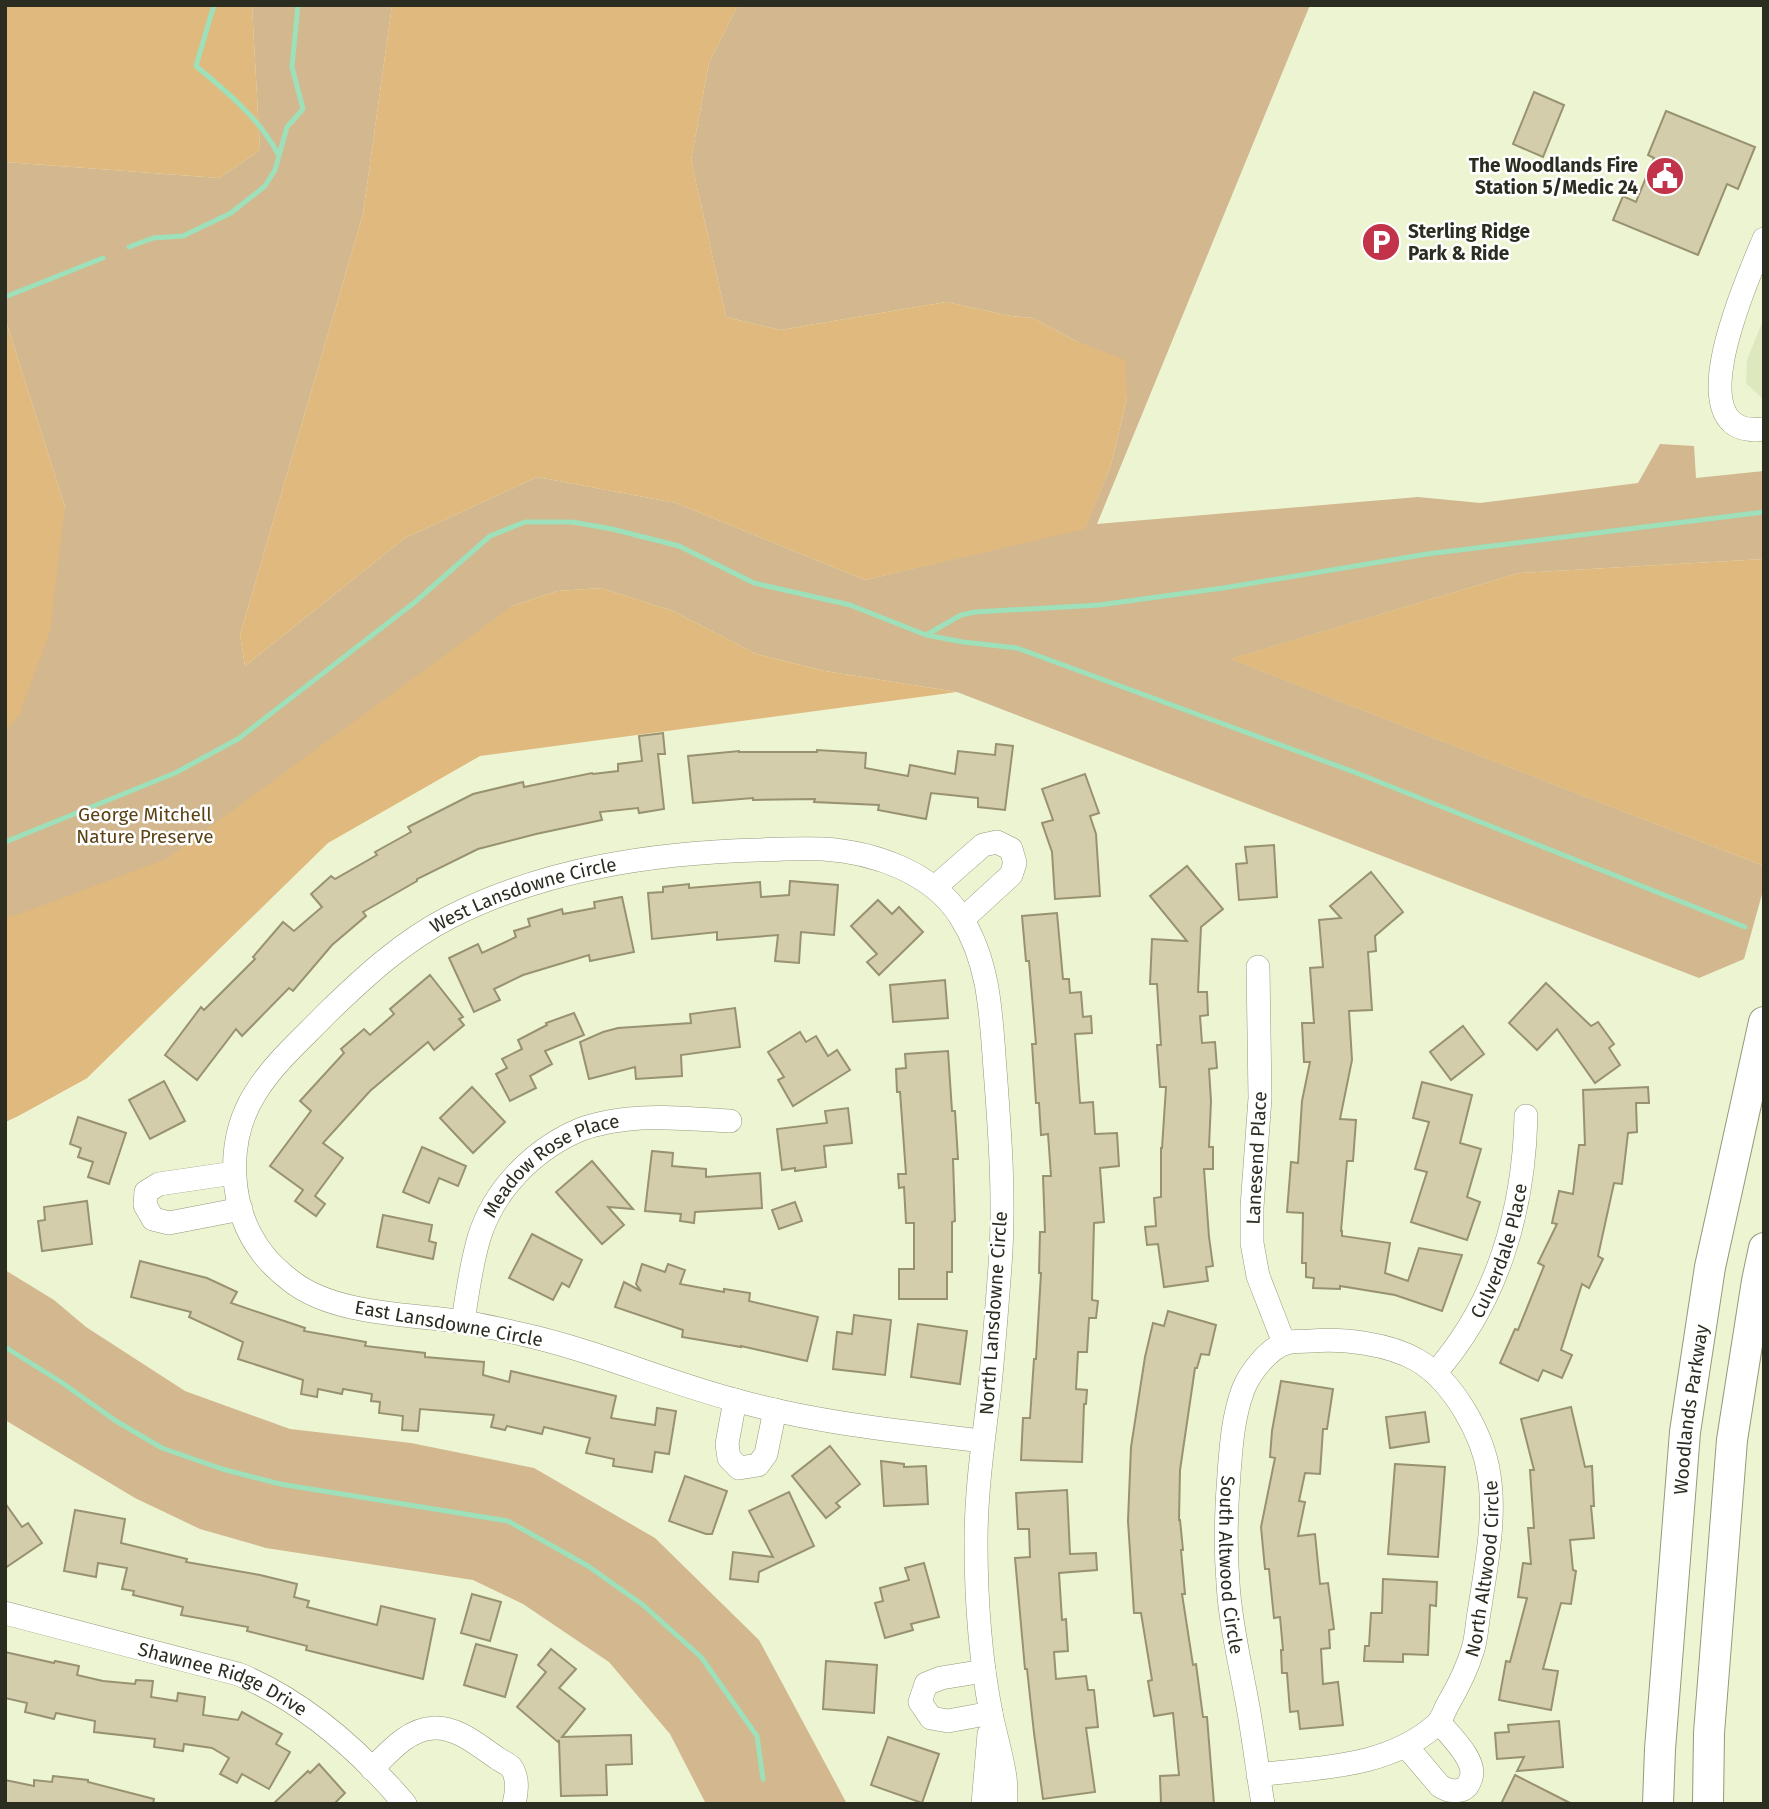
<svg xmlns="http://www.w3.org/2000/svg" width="1769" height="1809" font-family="'Fira Sans',sans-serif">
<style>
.built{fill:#dee8be}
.green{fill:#d2b78f}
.forest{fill:#e0b97e}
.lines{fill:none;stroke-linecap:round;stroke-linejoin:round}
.stream{stroke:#9de0b9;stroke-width:5}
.building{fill:#d4cdab;stroke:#989271;stroke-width:2}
.minor-casing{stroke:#939a7a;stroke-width:24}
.major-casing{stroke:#939a7a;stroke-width:32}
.minor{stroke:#fff;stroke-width:23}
.major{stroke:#fff;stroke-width:30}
.labels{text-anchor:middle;stroke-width:5;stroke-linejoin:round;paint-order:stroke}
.poi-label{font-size:19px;font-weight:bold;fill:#2a2d20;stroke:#fff;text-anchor:end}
.park-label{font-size:19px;fill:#5b4113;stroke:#fff}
.street-label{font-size:19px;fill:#2a2d20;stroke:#fff}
</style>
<rect width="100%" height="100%" fill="#ecf4d1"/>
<path class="built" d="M1764,318V399H1763L1746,383L1747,360Z"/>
<g class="green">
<path d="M252,5H392L363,214L240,635L245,666L405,538L537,477L676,503L865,580L1085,528L1111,465L1127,398L1078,342L1033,318L1011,316L946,302L780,330L726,317L691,160L709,63L738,5H1310L1097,524L1418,497L1480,503L1638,483L1660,444L1694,446L1696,478L1764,471V559L1519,573L1231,659L1764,866V887L1744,959L1699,978L957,692L825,671L756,654L673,611L601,588L557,591L512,606L87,1078L18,1116L5,1122V691L65,507L5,318V162L219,178L260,150Z"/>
<path d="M5,1270L54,1300L86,1327L185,1391L290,1429L411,1443L534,1468L655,1538L759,1640L847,1804H706L670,1734L609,1662L523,1604L473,1580L266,1548L200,1529L135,1498L5,1420Z"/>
</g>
<g class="forest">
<path d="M5,5H252L260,150L219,178L5,162Z"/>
<path d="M392,5H738L709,63L691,160L726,317L780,330L946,302L1011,316L1033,318L1078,342L1126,360L1127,398L1111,465L1085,529L865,580L676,503L537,477L405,538L245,666L240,635L363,214Z"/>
<path d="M5,318L65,507L50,631L19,716L5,731Z"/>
<path d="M1764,559V866L1230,659L1519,573Z"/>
<path d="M601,588L673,611L756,654L825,671L957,692L480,756L328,843L87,1078L18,1116L5,1122V917L17,915L166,859L512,606L557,591Z"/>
</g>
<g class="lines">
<g class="stream">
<path d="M214,5L196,66C226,91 260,119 278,154"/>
<path d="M129,247L153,238L183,236L231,213L265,186L275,170L287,127L303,109L292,67L298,5"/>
<path d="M5,297L103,258"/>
<path d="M926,635L961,615L975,612L1099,605L1223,588L1427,554L1764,512"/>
<path d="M5,842L175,773L238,739L415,602L490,536L525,522H572L612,529L679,546L754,583L850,605L926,635L963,642L1017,648L1354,772L1745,927"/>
<path d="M5,1347L61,1382L116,1421L162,1448L222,1469L280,1484L508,1521L588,1566L643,1605L701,1657L757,1736L763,1779"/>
</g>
</g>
<g class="building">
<path d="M1534,92L1564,105L1543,157L1513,144Z"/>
<path d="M1666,111L1755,147L1738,189L1727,184L1698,255L1613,220L1623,196L1636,202L1654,158L1648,155Z"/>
<path d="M663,733L665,754H658L664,809L639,813L638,808L600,812L602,820L536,834L478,849L417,879V881L363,912L366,916L332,945L293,991L289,988L242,1036L236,1029L197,1080L165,1055L201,1007L204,1010L255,959L253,957L283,922L294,931L322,907L311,894L331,876L335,879L377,855L375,852L411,832L408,827L473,794L523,782L524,787L592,773L593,774L618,771V764L642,761L639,736Z"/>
<path d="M996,744L1013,746L1005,810L978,807V798L931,793L926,819L878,810L879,805L814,802L815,799L753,800V798L693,803L688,756L739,751V752H817V750L866,753L865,768L908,776L910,765L955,774L958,751L995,755Z"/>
<path d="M1085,774L1099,813L1090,816L1096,834L1100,896L1055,899L1052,852L1042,823L1053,820L1042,789Z"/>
<path d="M1274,845L1277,897L1239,900L1236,864L1247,863L1245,847Z"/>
<path d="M1187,866L1223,909L1201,927L1198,992H1207L1208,1015L1200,1016L1202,1043L1215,1042L1217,1068L1209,1069L1211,1101L1209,1147H1213V1169H1204L1209,1237L1213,1266L1206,1267L1208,1281L1164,1287L1158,1244L1147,1245L1145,1227L1156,1226L1154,1198L1161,1197V1148H1162L1166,1087H1160L1157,1045H1161L1157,984H1150L1152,939L1187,941L1150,896Z"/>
<path d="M1371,872L1403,912L1375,936L1376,951L1368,952L1372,1010L1349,1011L1352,1060L1340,1119L1356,1120L1353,1161H1347L1341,1231H1342V1236L1390,1243L1385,1273L1408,1281L1419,1248L1462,1255L1442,1311L1395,1295L1340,1286V1289L1313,1288L1314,1278L1306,1277V1263H1302L1303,1213L1287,1212L1291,1162L1298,1163L1302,1101L1310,1062H1304L1302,1023H1314L1310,968L1323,967L1319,920L1341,918L1330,906Z"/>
<path d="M790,881L838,885L834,935L801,932L799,963L775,961L778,935L717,940V932L652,939L648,893L663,892V887L689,884V888L760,882L761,897L789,895Z"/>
<path d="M622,897L634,952L590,961L589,955L523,975L494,989L500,1000L474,1012L449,958L478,944L482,953L516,937L514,931L530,926L528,919L562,909L563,914L595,908L594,902Z"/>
<path d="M878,900L892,914L899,907L923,932L879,975L867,962L877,954L851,926Z"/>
<path d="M1057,913L1063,979H1069L1070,993L1081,992L1083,1017L1091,1016L1092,1033L1075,1034L1080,1103L1093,1102L1095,1134L1117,1133L1119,1166L1100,1168L1104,1222L1094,1223L1092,1300L1098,1301L1096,1318H1089L1087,1352H1078L1076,1389L1087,1390L1086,1404H1084L1082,1462L1021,1460L1023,1418H1030L1034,1359H1036L1041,1273H1039L1040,1232H1045L1043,1176H1051L1048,1134L1041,1135L1039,1103H1036L1032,1044H1036L1029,961H1026L1022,916Z"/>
<path d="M430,975L463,1017L459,1019L464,1025L434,1050L428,1042L370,1091L323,1143L343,1158L315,1196L325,1204L316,1216L295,1201L303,1190L270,1166L311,1111L300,1101L344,1053L341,1049L364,1029L370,1035L394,1014L390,1009Z"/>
<path d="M945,980L948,1018L893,1022L890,985Z"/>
<path d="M1546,983L1591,1026L1598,1022L1614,1044L1609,1048L1620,1065L1595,1083L1557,1029L1537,1050L1509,1023Z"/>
<path d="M735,1008L740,1047L681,1055L682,1076L636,1079L635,1067L589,1079L580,1042L603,1032L618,1028L691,1023L690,1014Z"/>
<path d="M574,1013L584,1035L545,1051L552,1064L530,1076L536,1088L510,1101L496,1074L507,1068L502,1059L522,1049L518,1040L547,1025L546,1023Z"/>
<path d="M1463,1026L1484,1054L1451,1080L1430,1052Z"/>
<path d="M800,1032L806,1042L816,1036L828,1056L837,1050L850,1070L793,1106L778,1080L784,1077L768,1052Z"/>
<path d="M948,1051L952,1111H955L958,1159H953L955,1221L952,1222V1272H947V1299H899V1269H914V1223H906L904,1187L899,1188L898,1174H906L900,1092H897L896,1069L906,1068L905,1054Z"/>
<path d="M164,1081L185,1121L150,1139L129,1100Z"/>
<path d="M1422,1082L1472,1095L1460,1143L1481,1149L1467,1197L1480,1202L1467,1240L1411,1222L1427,1172L1415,1169L1429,1122L1413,1118Z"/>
<path d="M472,1087L505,1122L473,1153L440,1118Z"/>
<path d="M1648,1087L1649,1103H1636L1637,1132L1628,1133L1622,1184L1614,1183L1598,1256L1603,1259L1589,1288L1582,1284L1561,1350L1572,1355L1562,1378L1543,1370L1538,1381L1500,1363L1515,1329L1518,1330L1544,1266L1538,1263L1557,1224L1552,1223L1559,1191L1573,1194L1579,1145H1585L1583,1090Z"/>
<path d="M848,1108L852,1143L824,1146L826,1167L795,1171V1168L782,1170L777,1129L827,1123L825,1111Z"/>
<path d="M78,1117L126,1133L109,1184L88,1177L93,1162L78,1157L81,1148L70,1144Z"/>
<path d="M422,1147L466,1166L458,1186L439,1178L429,1203L403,1192Z"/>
<path d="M652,1151L673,1153L672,1166L706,1169V1177L760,1173L762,1208L695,1212L694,1223L680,1221L681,1214L645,1211Z"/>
<path d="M592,1161L633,1209L608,1207L624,1225L602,1244L556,1192Z"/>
<path d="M87,1201L92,1244L42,1251L38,1221L45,1220L44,1207Z"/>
<path d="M795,1202L802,1221L779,1229L772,1210Z"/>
<path d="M383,1215L432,1225L429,1241L436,1243L433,1259L377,1247Z"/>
<path d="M532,1234L582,1260L569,1287L562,1283L553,1300L509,1278Z"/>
<path d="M140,1261L207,1278L237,1292L231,1303L305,1328L304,1331L366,1342L365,1346L425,1353V1357L484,1362L483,1375L509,1382L511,1371L616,1396L611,1418L655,1425L657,1408L676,1411L669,1454L655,1452L652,1472L613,1466L614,1459L586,1453L590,1438L544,1427L542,1434L507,1426L505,1430L491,1427L494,1415L420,1409L418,1431L402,1430L403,1416L379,1413L380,1402L371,1401L372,1394L343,1389L342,1394L318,1389L317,1397L301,1394L303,1380L238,1359L243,1342L189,1317L191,1312L131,1297Z"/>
<path d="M642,1264L665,1272L668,1264L685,1270L680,1284L724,1292V1289L750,1293L749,1301L818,1317L807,1361L741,1346V1347L682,1337L683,1330L615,1307L624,1282L641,1291L636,1284Z"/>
<path d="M1168,1311L1216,1325L1209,1355L1201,1354L1197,1368H1195L1180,1470L1179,1520H1180L1183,1550H1181L1185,1594H1182L1193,1665L1196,1664L1203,1717H1207L1214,1804H1161L1160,1776L1179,1775L1173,1713L1154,1716L1148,1681L1152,1680L1141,1613H1134L1128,1521L1131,1447L1145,1357L1153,1323L1164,1326Z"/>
<path d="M854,1315L891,1320L885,1375L833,1369L837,1332L852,1334Z"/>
<path d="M918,1324L967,1331L960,1384L911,1377Z"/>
<path d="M1281,1381L1333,1389L1327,1429H1323L1320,1474L1305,1473L1299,1501L1305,1502L1298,1536L1315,1534L1320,1584L1328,1583L1334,1629L1329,1630L1330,1648L1321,1649L1323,1684L1338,1682L1343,1725L1300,1729L1298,1711L1290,1712L1287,1673H1282L1281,1650H1283L1280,1617L1274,1618L1269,1569H1265L1261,1527L1275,1458L1270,1457L1272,1431Z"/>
<path d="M1571,1407L1585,1467L1592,1466L1594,1506H1591L1594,1538L1570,1540L1573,1570L1576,1571L1571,1604L1561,1603L1543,1669L1558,1671L1551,1710L1499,1700L1506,1661L1510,1662L1527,1598L1518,1597L1523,1563L1531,1564L1528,1528H1534L1530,1470H1534L1521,1419Z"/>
<path d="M1425,1412L1429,1442L1390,1448L1386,1417Z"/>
<path d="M830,1446L860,1484L836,1503L840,1507L826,1518L792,1476Z"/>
<path d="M881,1461L904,1464V1467L926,1466L928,1504L884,1506Z"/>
<path d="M1395,1464L1445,1467L1438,1557L1388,1554Z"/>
<path d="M685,1476L727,1491L712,1534H706L669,1521Z"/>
<path d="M1067,1490L1070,1554L1096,1553L1097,1570L1059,1573L1062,1620L1066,1619L1068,1651L1054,1652L1056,1679L1086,1676L1088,1690H1094L1098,1727L1086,1728L1095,1792L1043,1799L1034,1733L1027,1669H1025L1015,1558L1030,1557L1029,1529H1018L1016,1493Z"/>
<path d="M789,1492L814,1546L759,1572L758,1582L730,1579L733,1552L773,1557L749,1511Z"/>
<path d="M5,1503L22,1527L28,1523L42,1543L5,1568Z"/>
<path d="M75,1510L125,1519L121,1543L187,1559L186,1562L260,1575L297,1584L294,1597L309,1601L307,1607L377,1625L381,1606L435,1619L423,1679L306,1650L307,1646L247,1631L248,1627L181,1615L183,1607L133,1595L134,1591L122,1589L127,1568L98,1563L96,1577L64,1571Z"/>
<path d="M924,1563L939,1617L911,1624L913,1630L885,1638L875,1603L883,1601L880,1588L909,1580L905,1568Z"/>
<path d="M1383,1579L1437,1582L1436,1606L1430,1605L1428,1655L1403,1654V1662L1364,1661L1365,1646H1369L1371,1613H1382Z"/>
<path d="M472,1594L501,1602L490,1641L461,1633Z"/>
<path d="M476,1644L517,1655L505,1697L464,1685Z"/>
<path d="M551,1649L576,1669L559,1688L585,1709L562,1737L631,1735L632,1764L606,1765L607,1795L561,1796L559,1740L558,1742L517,1707L546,1672L538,1665Z"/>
<path d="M5,1652L54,1663L55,1661L79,1666L77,1675L103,1681L135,1684L136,1680L153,1681L151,1697L177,1701L178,1693L205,1697L203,1715L238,1720L242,1712L282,1734L276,1744L290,1752L269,1789L242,1774L237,1783L220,1774L229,1758L212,1748L184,1744L183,1751L154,1747L155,1739L94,1732L95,1721L56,1713L54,1719L25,1712L27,1703L5,1698Z"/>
<path d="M826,1661L877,1665L874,1713L823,1709Z"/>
<path d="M1559,1721L1563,1767L1517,1771L1524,1757L1497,1759L1495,1733L1509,1732L1508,1725Z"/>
<path d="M888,1737L939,1754L922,1803L871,1785Z"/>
<path d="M319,1764L345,1793L334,1804H273L308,1771L310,1773Z"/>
<path d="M1515,1775L1572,1804H1501Z"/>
<path d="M53,1776L88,1780V1782L154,1799L153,1804H5V1780L34,1786V1780L52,1782Z"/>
</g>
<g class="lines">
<g class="minor-casing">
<g id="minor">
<path d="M1764,239C1749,275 1673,441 1764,429"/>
<path d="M935,887L983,845L997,842L1011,849L1015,863L1011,875L963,919"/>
<path d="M1258,967L1260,1098L1252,1207V1243L1258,1276L1284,1343"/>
<path d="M234,1173L159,1184L146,1192L145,1205L153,1219L169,1223L241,1209"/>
<path id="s1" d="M463,1322C467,1294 471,1265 479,1238C493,1191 532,1151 577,1131C593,1124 612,1121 629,1119C662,1115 697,1120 730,1121"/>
<path id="s2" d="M1435,1373C1498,1302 1524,1209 1526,1116"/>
<path d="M735,1400L727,1444L729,1458L739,1468L758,1465L766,1454L775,1410"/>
<path id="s3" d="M982,1441C900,1431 815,1423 735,1400C663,1381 594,1350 521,1334C499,1329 478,1324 456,1321C405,1314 333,1314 291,1281C282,1274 270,1263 263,1254C228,1209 225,1140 256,1092C274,1063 302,1039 326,1014C364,977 403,941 450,917C545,869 652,853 757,850C779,849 801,848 823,849C873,852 932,872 960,916C990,962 991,1016 995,1069C1000,1134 1005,1201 1000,1266C997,1306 994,1345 990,1385C984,1437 976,1489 976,1542C976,1599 980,1657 991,1713C995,1734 1002,1756 1005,1777C1006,1786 1006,1795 1006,1804"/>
<path id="s4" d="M5,1613L238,1674C304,1701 359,1750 405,1804"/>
<path d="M984,1671L941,1678L926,1684L920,1702L931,1718L948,1721L991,1713"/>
<path d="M1406,1746L1440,1786C1447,1790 1452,1792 1461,1790C1467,1788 1469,1784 1471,1778C1477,1760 1450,1736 1439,1722"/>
<path d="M372,1769C389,1752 408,1729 434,1728C458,1727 479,1746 497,1758C501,1761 508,1764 511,1767C519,1778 517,1792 514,1804"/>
<path id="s5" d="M1258,1775C1320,1767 1387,1768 1436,1725C1442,1720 1444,1711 1448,1704C1458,1687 1467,1669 1473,1649C1477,1636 1477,1621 1480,1607C1486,1565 1496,1518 1489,1475C1483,1434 1453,1381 1417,1360C1389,1344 1343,1338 1311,1341C1303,1341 1294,1341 1287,1343C1269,1347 1249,1374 1243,1390C1233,1417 1231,1446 1229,1474C1226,1510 1225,1546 1228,1583C1230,1621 1239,1658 1246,1696C1253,1732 1257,1768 1263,1804"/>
<path d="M983,1804L989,1734"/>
</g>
</g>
<g class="major-casing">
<g id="major">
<path id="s6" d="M1658,1804L1660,1749L1685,1432L1710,1267L1764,1022"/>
<path d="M1708,1804L1709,1733L1732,1440L1757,1281L1764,1248"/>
</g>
</g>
<use href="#minor" class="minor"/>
<use href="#major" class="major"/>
</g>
<defs>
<g id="civic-disc" transform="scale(2.0125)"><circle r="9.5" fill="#c23248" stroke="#fff"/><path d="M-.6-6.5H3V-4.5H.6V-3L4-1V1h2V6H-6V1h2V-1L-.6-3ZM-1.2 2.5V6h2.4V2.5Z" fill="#fff"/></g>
<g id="parking-disc" transform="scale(2.0125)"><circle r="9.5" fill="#c23248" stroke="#fff"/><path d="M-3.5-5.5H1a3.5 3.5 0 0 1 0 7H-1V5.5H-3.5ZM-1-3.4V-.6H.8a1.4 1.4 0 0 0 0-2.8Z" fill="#fff"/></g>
</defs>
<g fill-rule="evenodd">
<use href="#civic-disc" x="1665" y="176"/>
<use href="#parking-disc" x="1381" y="242"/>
</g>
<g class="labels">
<g class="poi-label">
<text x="1638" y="172">The Woodlands Fire<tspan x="1638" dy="22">Station 5/Medic 24</tspan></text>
<text x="1408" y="238" text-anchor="start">Sterling Ridge<tspan x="1408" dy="22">Park &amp; Ride</tspan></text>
</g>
<g class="park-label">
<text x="145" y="821">George Mitchell<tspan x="145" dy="22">Nature Preserve</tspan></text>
</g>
<g class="street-label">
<text dy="7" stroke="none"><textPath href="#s3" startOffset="1264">West Lansdowne Circle</textPath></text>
<text transform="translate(1256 1158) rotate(-87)" y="7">Lanesend Place</text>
<text dy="7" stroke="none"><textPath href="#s1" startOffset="194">Meadow Rose Place</textPath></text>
<text dy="7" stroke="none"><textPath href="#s2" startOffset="140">Culverdale Place</textPath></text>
<text transform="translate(993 1313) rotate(-86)" y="7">North Lansdowne Circle</text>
<text transform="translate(449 1323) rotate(10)" y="7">East Lansdowne Circle</text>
<text dy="7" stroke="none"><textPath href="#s6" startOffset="396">Woodlands Parkway</textPath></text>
<text dy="7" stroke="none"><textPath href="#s5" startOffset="964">South Altwood Circle</textPath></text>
<text dy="7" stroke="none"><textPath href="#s5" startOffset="354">North Altwood Circle</textPath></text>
<text dy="7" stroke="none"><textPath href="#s4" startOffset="228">Shawnee Ridge Drive</textPath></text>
</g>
</g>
<rect width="1769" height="1809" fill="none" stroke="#2a2d20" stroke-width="14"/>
</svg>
